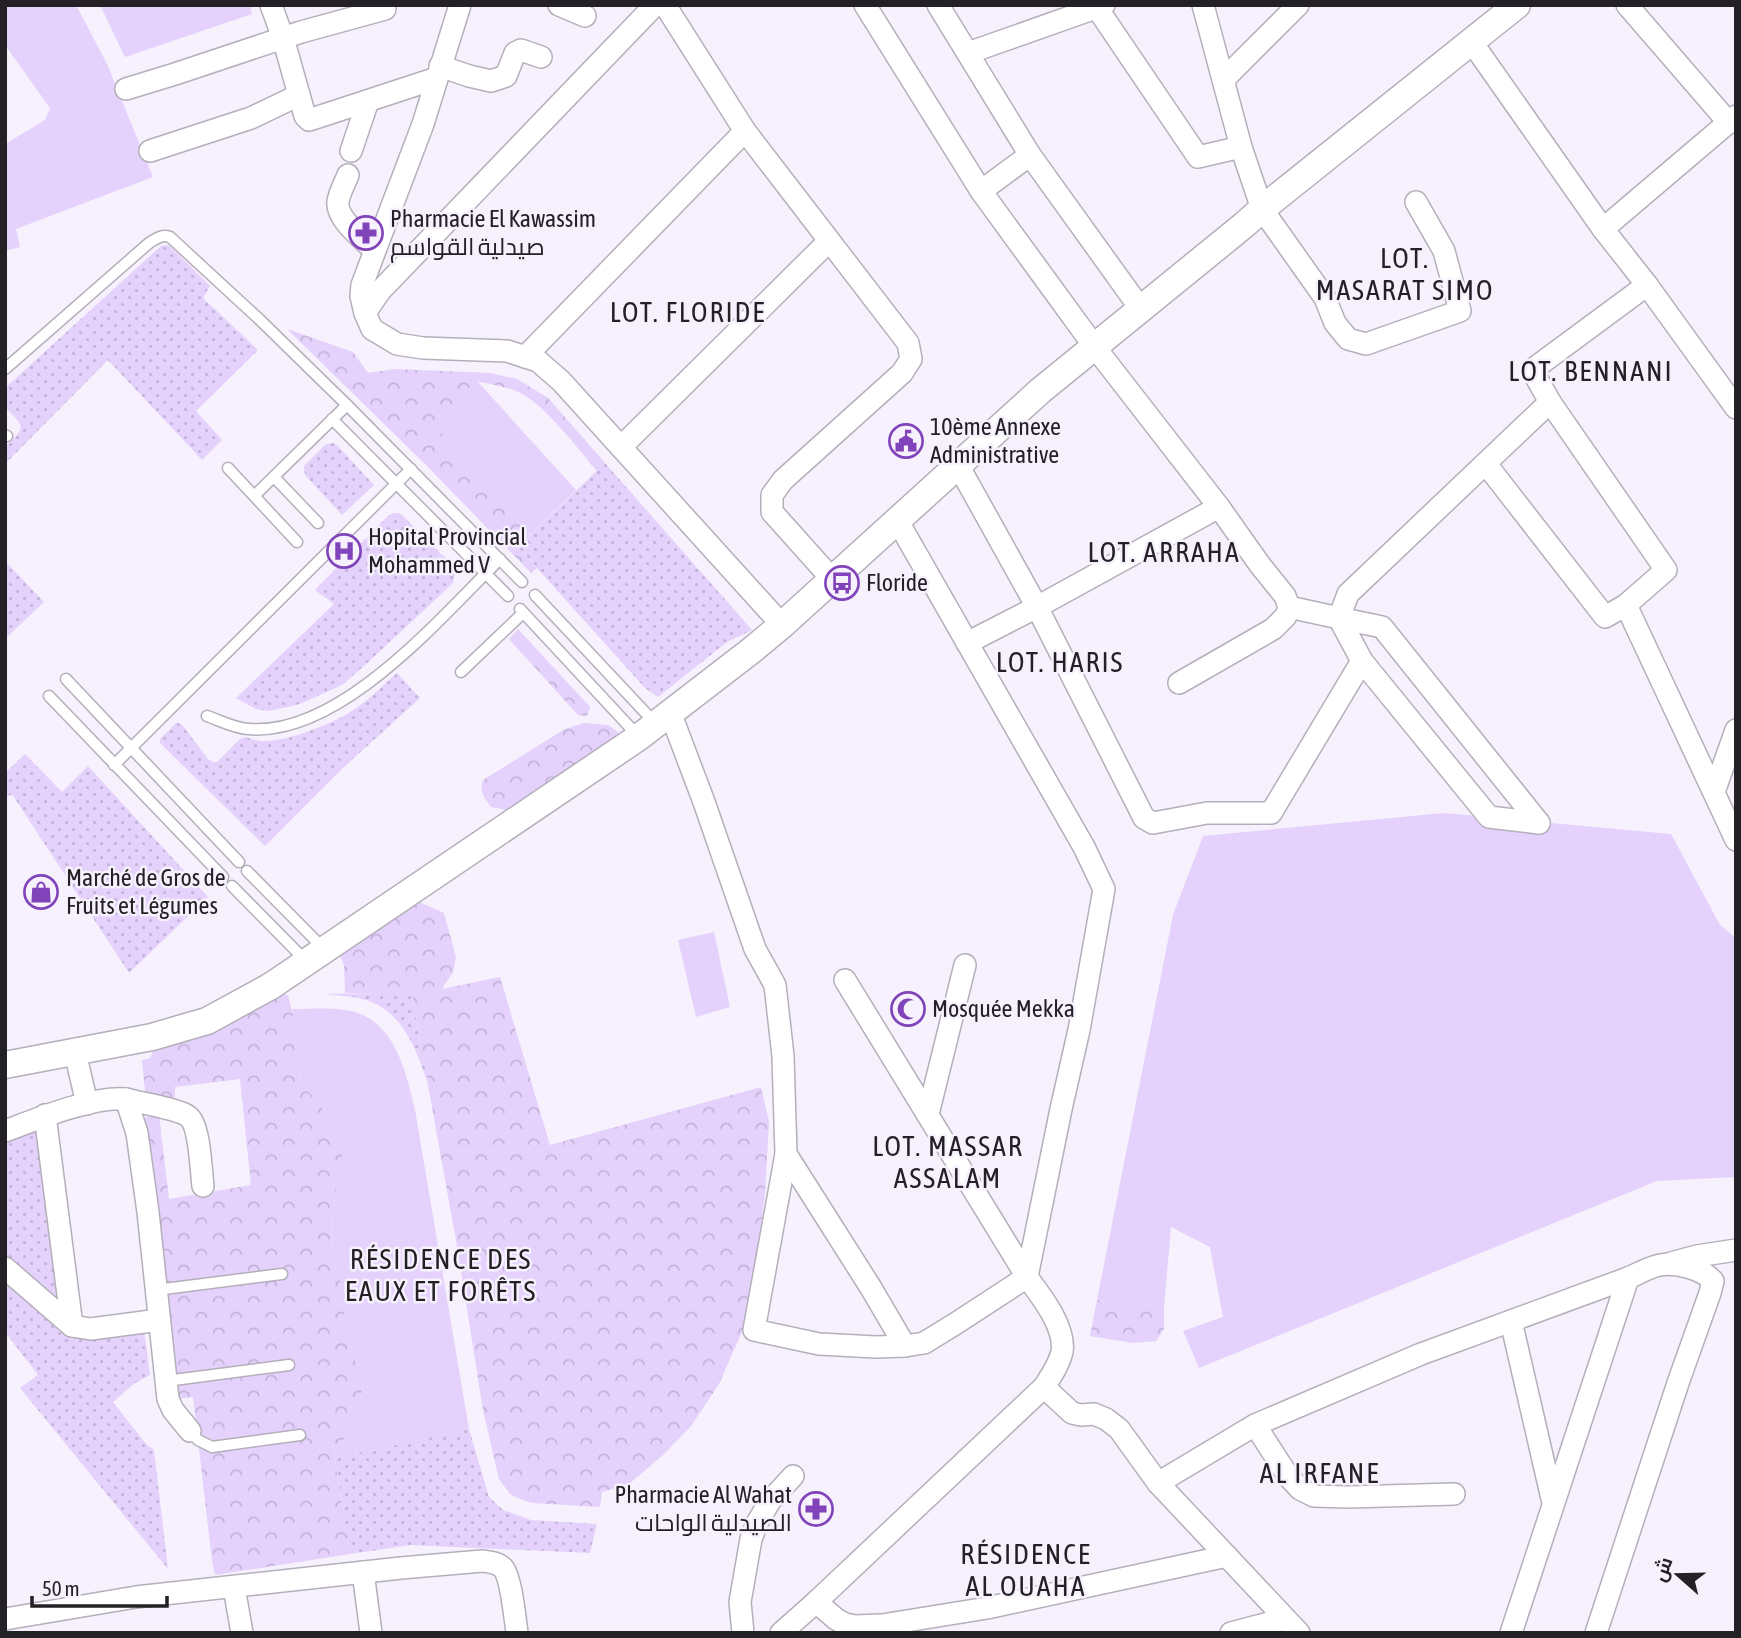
<svg xmlns="http://www.w3.org/2000/svg" width="1741" height="1638" font-family="'Asap Condensed',Cairo,sans-serif">
<style>
.grass{fill:#e4d1fc}
.forest{fill:url(#forest-crowns)}
.park{fill:url(#park-dots)}
.lines{fill:none;stroke-linecap:round;stroke-linejoin:round}
.service-casing{stroke:#b4afba;stroke-width:13}
.minor-casing{stroke:#b4afba;stroke-width:24}
.tertiary-casing{stroke:#b4afba;stroke-width:29}
.service{stroke:#fff;stroke-width:10}
.minor{stroke:#fff;stroke-width:21}
.tertiary{stroke:#fff;stroke-width:26}
.labels{text-anchor:middle;stroke-width:5;stroke-linejoin:round;paint-order:stroke}
.poi-label{font-size:24px;fill:#232125;stroke:#f6f1fd;text-anchor:start}
.quarter-label{font-size:28px;letter-spacing:2px;fill:#232125;stroke:#f6f1fd}
</style>
<defs>
<pattern id="forest-crowns" width="20" height="18" patternUnits="userSpaceOnUse" patternTransform="scale(1.75)"><rect width="20" height="18" fill="#e4d1fc"/><path d="M2 6a3 3 0 1 1 6 0M12 15a3 3 0 1 1 6 0" fill="none" stroke="#c3b3d8"/></pattern>
<pattern id="park-dots" width="8" height="8" patternUnits="userSpaceOnUse" patternTransform="scale(1.75)"><rect width="8" height="8" fill="#e4d1fc"/><path d="M2 2h.1M6 6h.1" fill="none" stroke="#c3b3d8" stroke-width="1.8" stroke-linecap="round"/></pattern>
</defs>
<rect width="100%" height="100%" fill="#f6f1fd"/>
<g class="grass">
<path d="M5,5H76L107,64L153,177L16,229L20,247L5,251V144L45,120L50,108L5,45Z"/>
<path d="M100,5H250L252,14L125,57Z"/>
<path d="M477,381L576,490L530,535L432,423Z"/>
<path d="M1444,813L1671,834L1720,925L1736,938V1177L1657,1181L1199,1368L1183,1331L1223,1317L1210,1247L1171,1227L1164,1307L1097,1300L1173,915L1203,836Z"/>
<path d="M714,932L730,1007L696,1017L678,940Z"/>
<path d="M292,1009C311,1009 332,1007 351,1011C395,1021 406,1072 415,1110L469,1429L335,1458L333,1447L346,1438L360,1405L363,1382L352,1353L344,1316V1294L332,1255L333,1207L342,1161L327,1114L301,1082L294,1046V1020Z"/>
</g>
<g class="forest">
<path d="M287,329L353,352L368,373L395,369L490,373L517,379L548,398L605,463L597,471C578,449 548,409 524,395C510,387 493,385 477,381L432,423L530,535L518,547L537,568L531,573L427,466Z"/>
<path d="M518,629L590,707L587,716L578,715L509,639Z"/>
<path d="M584,723L608,725L618,732L619,737L578,765L506,810L491,807C484,798 479,791 483,780L565,729Z"/>
<path d="M417,901L444,913L456,957L453,972L442,989L500,977L550,1145L761,1087L769,1122L765,1192L755,1279L744,1327L719,1384L691,1426L662,1456L629,1484L602,1492L600,1507L533,1503L522,1500L510,1494L499,1479L483,1410L457,1246L412,996L385,993H345L344,966L340,955Z"/>
<path d="M276,994L288,995L294,1020V1046L301,1082L327,1114L342,1141V1161L333,1207L332,1255L344,1294V1316L352,1353L363,1382L360,1405L346,1438L333,1447L350,1554L215,1575L212,1561L193,1397L175,1399L141,1118L159,1115L169,1199L251,1185L240,1079L175,1087V1097L146,1101L142,1060L150,1058L157,1043Z"/>
<path d="M1097,1300L1164,1307V1329L1156,1341L1133,1343L1090,1336Z"/>
</g>
<g class="park">
<path d="M167,245L170,246L210,286L203,298L258,350L196,411L222,440L202,460L108,360L5,464V447C27,426 25,428 5,407V388L161,246Z"/>
<path d="M332,443L336,444L374,485L342,515L305,475L304,466L326,444Z"/>
<path d="M605,463L752,630L727,642L658,697L645,688L518,547Z"/>
<path d="M394,513H399L404,517L452,565C455,572 456,576 452,584L364,666L342,685L300,704L269,711L256,709L236,698L334,604L315,590L388,516Z"/>
<path d="M5,561L44,602L5,639Z"/>
<path d="M397,673L420,698L344,767L265,846L160,743V739L177,722L183,726L208,759L213,762H217L240,739L245,737C250,738 255,741 261,741C285,743 335,723 355,709C370,699 383,685 397,673Z"/>
<path d="M25,754L62,792L88,766L208,897L129,973L12,794L5,798V773Z"/>
<path d="M385,993L412,996L428,1084C418,1054 405,1017 374,1003C359,996 341,996 325,994Z"/>
<path d="M39,1125L62,1310L5,1258V1140Z"/>
<path d="M5,1277L68,1333L144,1330L150,1375L135,1383L113,1402L146,1444L154,1450L168,1569L20,1388L38,1375L5,1332Z"/>
<path d="M469,1429L489,1497L503,1510L531,1520L597,1524L590,1553L411,1545L350,1554L335,1458Z"/>
</g>
<g class="lines">
<g class="service-casing">
<g id="service">
<path d="M5,369L149,243C156,239 161,234 170,237L259,319L347,405L522,582"/>
<path d="M332,419L508,596"/>
<path d="M5,435L7,436"/>
<path d="M228,468L297,542"/>
<path d="M274,477L318,523"/>
<path d="M255,495L347,405"/>
<path d="M535,595L656,724"/>
<path d="M520,609L639,737"/>
<path d="M461,672L523,613"/>
<path d="M66,679L239,862"/>
<path d="M49,696L223,877"/>
<path d="M207,716C221,721 234,728 248,729C340,737 440,618 500,559"/>
<path d="M114,765L411,469"/>
<path d="M247,871L325,950"/>
<path d="M232,886L306,961"/>
<path d="M156,1290L282,1274"/>
<path d="M166,1381L289,1365"/>
<path d="M190,1431L198,1440L212,1447L300,1435"/>
</g>
</g>
<g class="minor-casing">
<g id="minor">
<path d="M271,5L283,38L305,116L309,120L437,78"/>
<path d="M559,5L585,16"/>
<path d="M655,5L380,291L365,313L372,329L397,344L423,348L507,351L538,361L561,381L782,625"/>
<path d="M665,5L745,131L908,343L911,359L902,373L783,480L772,495V512L832,579"/>
<path d="M865,5L981,191L1094,346L1219,507L1260,565L1285,596L1289,607L1286,616L1273,629L1179,683"/>
<path d="M938,5L1030,155L1140,308"/>
<path d="M1203,5L1241,147L1262,209L1325,298L1335,323L1348,339L1366,344L1460,311L1444,251L1416,202"/>
<path d="M1627,5L1729,123"/>
<path d="M1097,8L1198,157L1241,147"/>
<path d="M1471,41L1603,229L1647,285L1736,408"/>
<path d="M968,53L1104,5"/>
<path d="M440,66L469,76L491,81L506,76L515,53L521,50L541,57"/>
<path d="M1224,79L1298,5"/>
<path d="M126,89L175,74L301,32L385,9"/>
<path d="M150,151L251,118L299,95"/>
<path d="M351,151L368,101"/>
<path d="M348,175C345,183 339,193 338,202C336,219 363,239 374,250"/>
<path d="M981,191L1030,155"/>
<path d="M1603,229L1736,116"/>
<path d="M365,313L361,296L362,285L423,124L460,5"/>
<path d="M525,357L745,131"/>
<path d="M621,447L829,241"/>
<path d="M1486,464L1605,617L1626,605L1666,570L1550,402"/>
<path d="M958,465L1037,607L1144,818L1153,823L1207,813H1271L1362,661"/>
<path d="M1626,605L1736,840"/>
<path d="M1289,607L1339,618L1348,594L1550,402L1532,370L1647,285"/>
<path d="M1339,618L1362,661L1489,817L1539,823"/>
<path d="M1339,618L1382,627L1539,823"/>
<path d="M967,643L1037,607L1219,507"/>
<path d="M670,712L704,802L755,949L775,985L783,1056L786,1154L754,1330L819,1344L876,1347L905,1346L924,1343L955,1324L1027,1277L1061,1109L1079,1030L1104,889L1084,847L897,520"/>
<path d="M1714,792L1736,730"/>
<path d="M75,1052L87,1104"/>
<path d="M126,1099C139,1103 180,1109 189,1117C200,1127 201,1171 203,1186"/>
<path d="M928,1114L965,965"/>
<path d="M45,1115L72,1326"/>
<path d="M5,1131C37,1119 93,1096 126,1099L137,1133L148,1212L168,1399L173,1410L190,1431"/>
<path d="M786,1154L871,1288L905,1346"/>
<path d="M1671,1263L1697,1256L1736,1250"/>
<path d="M5,1268L72,1326L91,1329L159,1320"/>
<path d="M1511,1321L1553,1503"/>
<path d="M1044,1387L1072,1413L1081,1415L1094,1414L1106,1419L1119,1429L1158,1483L1299,1633"/>
<path d="M1255,1425L1288,1476L1300,1489L1314,1496L1349,1497L1454,1494"/>
<path d="M1158,1483L1255,1425L1421,1354L1628,1278C1638,1274 1649,1267 1660,1265C1676,1262 1703,1269 1713,1281L1710,1293L1678,1383L1596,1633"/>
<path d="M363,1572L371,1633"/>
<path d="M234,1587L242,1633"/>
<path d="M816,1602L836,1619L845,1624L855,1626L882,1625L987,1608L1227,1556"/>
<path d="M5,1619L136,1597L401,1568L482,1561C489,1562 497,1562 503,1568C511,1577 515,1618 517,1633"/>
<path d="M743,1633L740,1602L751,1539L757,1523L770,1501L793,1476"/>
<path d="M781,1633L816,1602L1044,1387C1051,1376 1059,1365 1062,1352C1066,1327 1041,1296 1027,1277L845,980"/>
<path d="M1231,1633L1284,1619"/>
<path d="M1511,1633L1628,1278"/>
</g>
</g>
<g class="tertiary-casing">
<path id="tertiary" d="M5,1065L152,1037L186,1027L207,1021L271,986L639,737L752,650L782,625L1040,391L1244,225L1262,209L1517,5"/>
</g>
<use href="#service" class="service"/>
<use href="#minor" class="minor"/>
<use href="#tertiary" class="tertiary"/>
</g>
<defs>
<g id="pharmacy-ring" transform="scale(1.75)"><circle r="9.5" fill="#f6f1fd" stroke="#8143b9" stroke-width="1.5"/><path d="M-2-6h4v4h4v4h-4v4h-4v-4h-4v-4h4Z" fill="#8143b9"/></g>
<g id="civic-ring" transform="scale(1.75)"><circle r="9.5" fill="#f6f1fd" stroke="#8143b9" stroke-width="1.5"/><path d="M-.6-6.5H3V-4.5H.6V-3L4-1V1h2V6H-6V1h2V-1L-.6-3ZM-1.2 2.5V6h2.4V2.5Z" fill="#8143b9"/></g>
<g id="hospital-ring" transform="scale(1.75)"><circle r="9.5" fill="#f6f1fd" stroke="#8143b9" stroke-width="1.5"/><path d="M-5-5h3v3.5h4V-5h3V5h-3V1.5h-4V5h-3Z" fill="#8143b9"/></g>
<g id="bus-ring" transform="scale(1.75)"><circle r="9.5" fill="#f6f1fd" stroke="#8143b9" stroke-width="1.5"/><path d="M-5-6H5V4H4V6H2V4H-2V6H-4V4H-5ZM-3.5-4V0h7V-4ZM-3.5 1.2v1.5H-2V1.2ZM2 1.2v1.5H3.5V1.2Z" fill="#8143b9"/></g>
<g id="shop-ring" transform="scale(1.75)"><circle r="9.5" fill="#f6f1fd" stroke="#8143b9" stroke-width="1.5"/><path d="M-5-2.5h2.3a2.7 3.5 0 0 1 5.4 0H5L5.5 6h-11ZM-1.5-2.5h3a1.5 2.3 0 0 0-3 0Z" fill="#8143b9"/></g>
<g id="mosque-ring" transform="scale(1.75)"><circle r="9.5" fill="#f6f1fd" stroke="#8143b9" stroke-width="1.5"/><path d="M3.5-4.9A6 6 0 1 0 3.5 4.9A5 5 0 1 1 3.5-4.9Z" fill="#8143b9"/></g>
</defs>
<g fill-rule="evenodd">
<use href="#pharmacy-ring" x="366" y="233"/>
<use href="#civic-ring" x="906" y="441"/>
<use href="#hospital-ring" x="344" y="551"/>
<use href="#bus-ring" x="842" y="583"/>
<use href="#shop-ring" x="41" y="892"/>
<use href="#mosque-ring" x="908" y="1009"/>
<use href="#pharmacy-ring" x="816" y="1509"/>
</g>
<g class="labels">
<g class="poi-label">
<text x="390" y="227">Pharmacie El Kawassim<tspan x="390" dy="28">صيدلية القواسم</tspan></text>
<text x="930" y="435">10ème Annexe<tspan x="930" dy="28">Administrative</tspan></text>
<text x="368" y="545">Hopital Provincial<tspan x="368" dy="28">Mohammed V</tspan></text>
<text x="866" y="591">Floride</text>
<text x="66" y="886">Marché de Gros de<tspan x="66" dy="28">Fruits et Légumes</tspan></text>
<text x="932" y="1017">Mosquée Mekka</text>
<text x="792" y="1503" text-anchor="end">Pharmacie Al Wahat<tspan x="792" dy="28">الصيدلية الواحات</tspan></text>
</g>
<g class="quarter-label">
<text x="1405" y="268">LOT.<tspan x="1405" dy="32">MASARAT SIMO</tspan></text>
<text x="688" y="322">LOT. FLORIDE</text>
<text x="1591" y="381">LOT. BENNANI</text>
<text x="1164" y="562">LOT. ARRAHA</text>
<text x="1060" y="672">LOT. HARIS</text>
<text x="948" y="1156">LOT. MASSAR<tspan x="948" dy="32">ASSALAM</tspan></text>
<text x="441" y="1269">RÉSIDENCE DES<tspan x="441" dy="32">EAUX ET FORÊTS</tspan></text>
<text x="1320" y="1483">AL IRFANE</text>
<text x="1026" y="1564">RÉSIDENCE<tspan x="1026" dy="32">AL OUAHA</tspan></text>
</g>
</g>
<rect width="1741" height="1638" fill="none" stroke="#232125" stroke-width="14"/>
<g transform="translate(1678 1575) rotate(290)" stroke="#f6f1fd" stroke-width="5" paint-order="stroke">
<path d="M0-5L12 26L0 18L-12 26Z" fill="#232125"/>
<text y="-10" font-size="19" font-weight="bold" text-anchor="middle" fill="#232125">ش</text>
</g>
<path d="M32 1596v10h135v-10" fill="none" stroke="#232125" stroke-width="3.5"/>
<text x="42" y="1596" font-size="21" fill="#232125" stroke="#f6f1fd" stroke-width="5" paint-order="stroke">50 m</text>
</svg>
